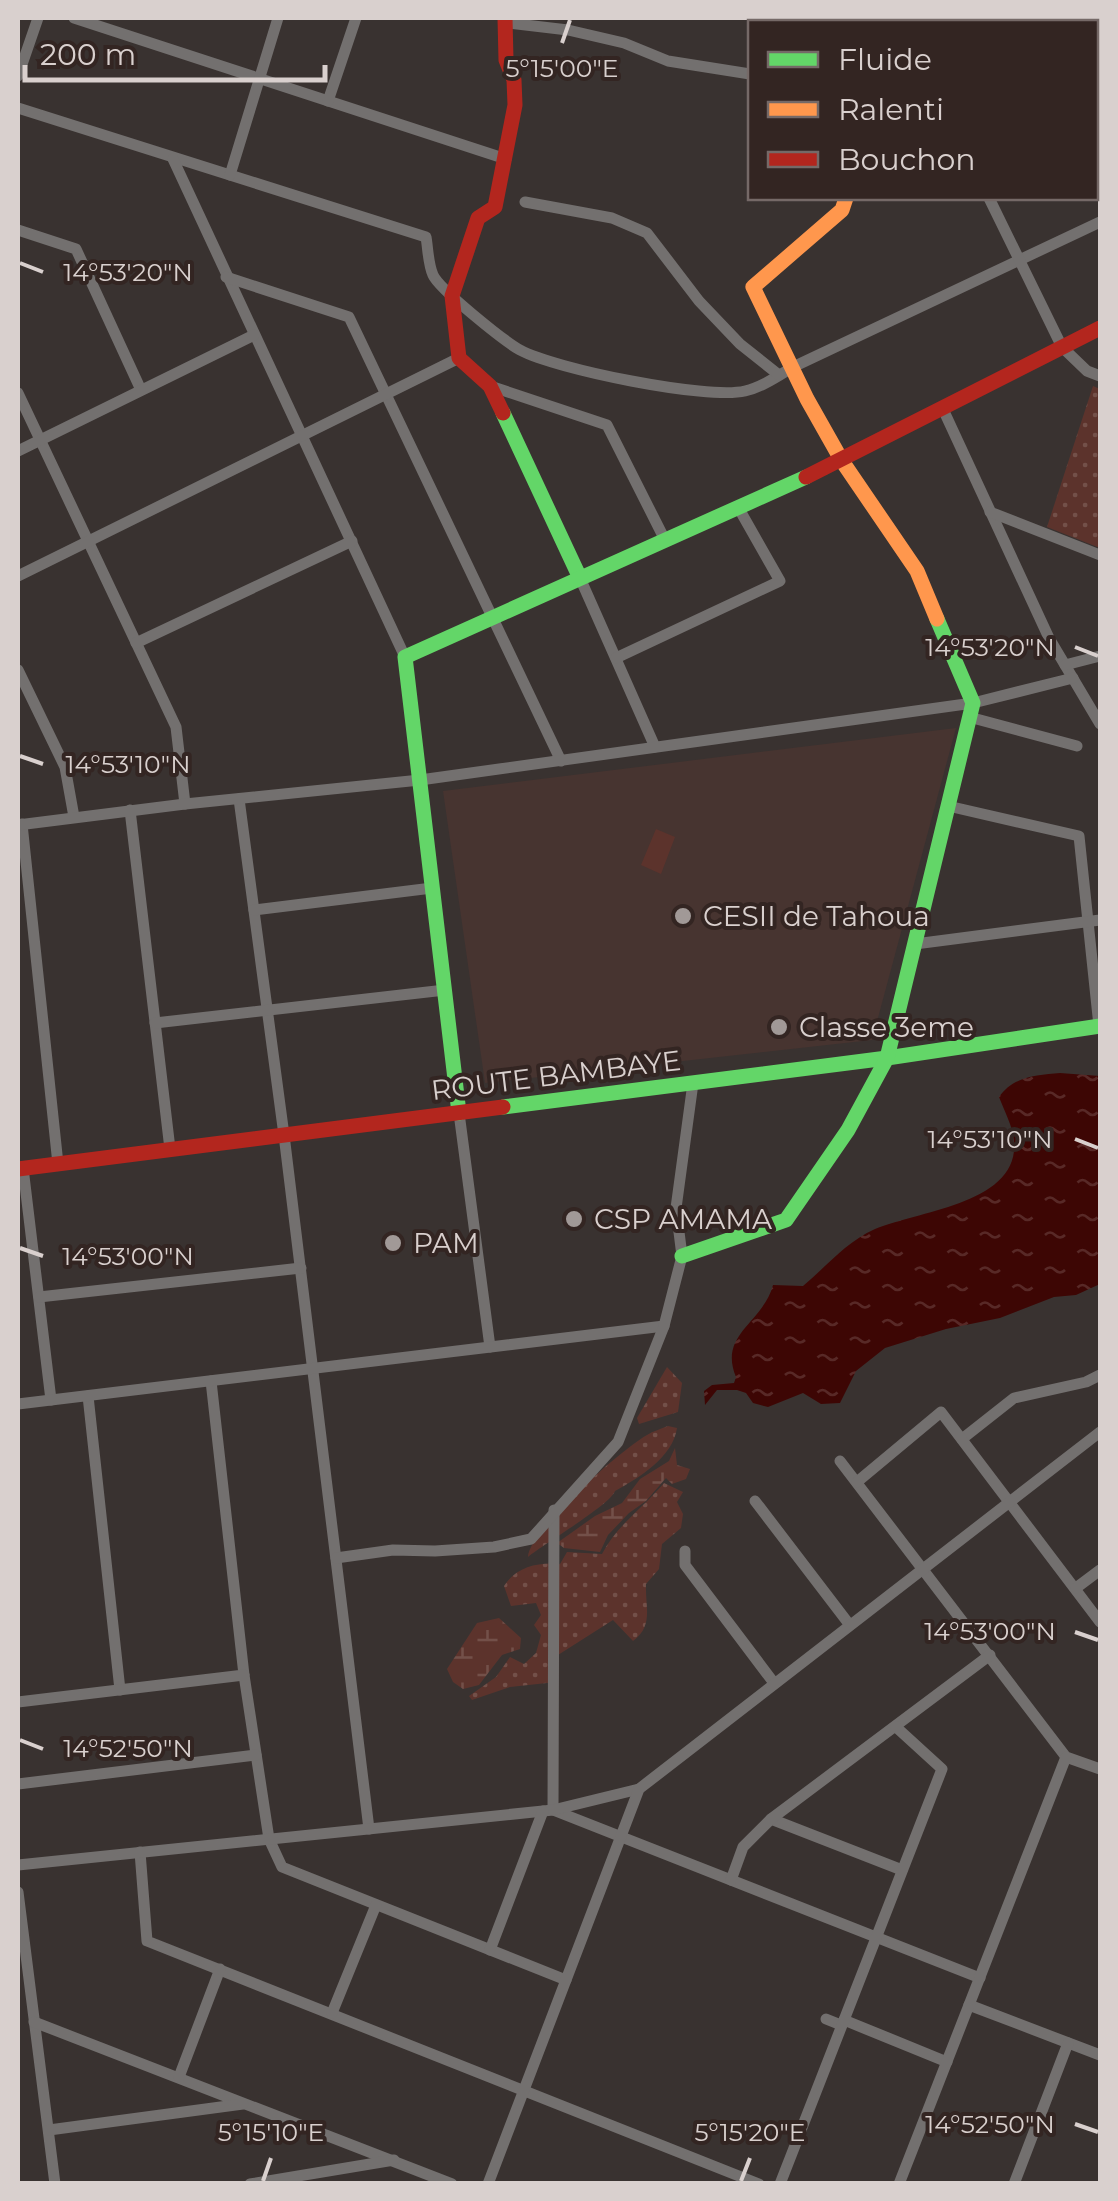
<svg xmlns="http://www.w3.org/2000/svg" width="1118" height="2201" font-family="Montserrat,sans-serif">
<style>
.built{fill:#473430}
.green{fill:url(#green-dots)}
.wetland{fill:url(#wetland-marsh)}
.pitch{fill:#5c332c}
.water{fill:url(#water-ripples)}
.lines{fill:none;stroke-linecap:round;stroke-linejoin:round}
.street{stroke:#73706f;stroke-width:11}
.fast{stroke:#63d668;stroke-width:15}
.slow{stroke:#ff974d;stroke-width:15}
.jam{stroke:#b3261e;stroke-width:15}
.ticks{fill:none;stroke:#d9d0ce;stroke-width:4}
.poi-dot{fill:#a19997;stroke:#332522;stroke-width:4}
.labels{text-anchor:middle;stroke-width:8;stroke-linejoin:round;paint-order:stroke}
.poi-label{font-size:28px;fill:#d9d0ce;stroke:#332522;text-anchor:start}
.street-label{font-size:28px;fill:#d9d0ce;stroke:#332522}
.ticks-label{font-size:25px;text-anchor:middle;fill:#d9d0ce;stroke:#332522;stroke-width:8;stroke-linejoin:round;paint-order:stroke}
</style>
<defs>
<pattern id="green-dots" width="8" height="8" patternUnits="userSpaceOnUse" patternTransform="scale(2.5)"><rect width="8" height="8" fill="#5c332c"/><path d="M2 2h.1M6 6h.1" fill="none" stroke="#735049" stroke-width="1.8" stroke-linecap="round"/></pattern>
<pattern id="wetland-marsh" width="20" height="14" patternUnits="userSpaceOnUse" patternTransform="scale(2.5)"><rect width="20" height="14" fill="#5c332c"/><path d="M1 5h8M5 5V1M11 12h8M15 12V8" fill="none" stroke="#735049"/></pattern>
<pattern id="water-ripples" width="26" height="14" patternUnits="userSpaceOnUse" patternTransform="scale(2.5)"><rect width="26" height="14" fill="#3d0604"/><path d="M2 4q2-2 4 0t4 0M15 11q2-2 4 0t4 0" fill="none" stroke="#582927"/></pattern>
</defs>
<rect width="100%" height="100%" fill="#393230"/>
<path class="built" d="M956,728L872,1040L485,1083L443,791Z"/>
<g class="green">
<path d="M1093,386L1100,389V548L1047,527Z"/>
<path d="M667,1367L682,1383L678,1412L639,1424L637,1418Z"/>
<path d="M668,1426L677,1428C673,1457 639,1478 615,1491C610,1505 545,1543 528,1557C528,1531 622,1449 647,1435C653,1431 661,1429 668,1426Z"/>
<path d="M664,1483L683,1492L677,1502L683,1514L681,1528L662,1544L659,1569L646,1584C645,1606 654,1626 633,1641L613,1620L558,1655L556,1682L510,1687L472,1700L469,1696L496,1677L510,1657L524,1664L536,1653L541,1635L534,1625L541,1615L536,1603L511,1606L504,1586C516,1567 538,1562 560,1564L567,1552L602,1554C617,1525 643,1508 664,1483Z"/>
</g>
<g class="wetland">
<path d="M675,1448L677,1465L690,1469L686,1479L672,1484L666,1478L646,1501L629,1513L608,1535L600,1552L564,1548L557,1543L595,1516L622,1503L640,1479L669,1461Z"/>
<path d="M499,1618L521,1638L520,1649L502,1655L479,1685L463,1689L453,1682L447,1669L477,1623Z"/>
</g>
<path class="pitch" d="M656,829L675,837L661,874L641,865Z"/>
<path class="water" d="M1060,1073L1100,1076V1284L1076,1295L1054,1297L1000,1318L946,1329L885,1348L856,1371L840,1403L821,1404L803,1393L768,1407L753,1403L746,1393L737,1390H717L705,1405L704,1391L712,1385L734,1383L736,1377C718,1334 763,1323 773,1285L803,1286C828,1265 846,1242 875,1229C916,1211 1020,1204 1014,1141C1013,1127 1004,1110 999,1097C1014,1076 1037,1075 1060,1073Z"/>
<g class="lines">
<g class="street">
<path d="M74,18L506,159"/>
<path d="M830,18L832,22"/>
<path d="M849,22L850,18"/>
<path d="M953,22L955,18"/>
<path d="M508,23L568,30L624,43L668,61L750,74"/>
<path d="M1096,32L1100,29"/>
<path d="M18,76L38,18"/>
<path d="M328,101L356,18"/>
<path d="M1096,106L1100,104"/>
<path d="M18,108L426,237C428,248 428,264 433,275C439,289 504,341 520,350C555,369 707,400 745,391C762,387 778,376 793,367L1100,222"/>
<path d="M173,159L405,657"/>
<path d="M230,175L278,18"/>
<path d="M989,198L1062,347L1087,371L1100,376"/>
<path d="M525,202L612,218L647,233L699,301L740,344L779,375"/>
<path d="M18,230L76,249L141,390"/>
<path d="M226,277L349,317L561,761"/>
<path d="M490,386L607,425L665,540"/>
<path d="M18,393L176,727L185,804"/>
<path d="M942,407L1049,638L1100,724"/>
<path d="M18,451L254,335"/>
<path d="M990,512L1100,555"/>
<path d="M18,576L459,358"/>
<path d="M580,578L655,747"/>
<path d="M136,643L352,541"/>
<path d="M616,658L780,581L738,507"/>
<path d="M1065,665L1100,656"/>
<path d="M18,670L65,767L74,817"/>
<path d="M969,717L1077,746"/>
<path d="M239,799L284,1135L369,1829"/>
<path d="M948,806L1079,836L1099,1026"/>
<path d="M130,810L170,1149"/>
<path d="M22,824L58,1164"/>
<path d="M18,825L185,804L420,780L973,703L1073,678"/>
<path d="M254,910L432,888"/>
<path d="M915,944L1100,920"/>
<path d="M155,1023L445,990"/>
<path d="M459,1113L490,1347"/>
<path d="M23,1168L51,1400"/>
<path d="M39,1297L301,1268"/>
<path d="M211,1381L244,1675L269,1839L282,1867L566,1980"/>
<path d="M88,1396L120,1690"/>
<path d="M18,1404L664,1326"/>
<path d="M962,1439L1014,1398L1086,1382L1100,1375"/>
<path d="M840,1461L1066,1757L1100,1769"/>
<path d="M857,1482L941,1412L1100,1622"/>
<path d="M755,1501L849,1624"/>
<path d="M554,1510L553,1810L980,1978"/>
<path d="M685,1551V1565L774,1683"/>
<path d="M336,1558L393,1550L435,1551L494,1547L531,1539L618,1442L664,1326L682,1256L676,1208L693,1083"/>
<path d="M1076,1588L1100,1570"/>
<path d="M18,1702L244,1675"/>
<path d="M18,1784L256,1755"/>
<path d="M771,1819L902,1870"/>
<path d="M140,1852L147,1941L759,2184"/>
<path d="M18,1865L553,1810L639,1789"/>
<path d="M731,1880L743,1847L771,1819L990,1655"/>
<path d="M18,1892L55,2184"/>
<path d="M490,1950L543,1811"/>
<path d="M969,2005L1100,2055"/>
<path d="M332,2013L376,1905"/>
<path d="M826,2019L841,2025"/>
<path d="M844,2020L947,2062"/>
<path d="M34,2022L452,2184"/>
<path d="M179,2077L220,1969"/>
<path d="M49,2130L243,2104"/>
<path d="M250,2184L394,2160"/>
<path d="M488,2184L639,1789L1100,1432"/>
<path d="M780,2184L942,1769L896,1727"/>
<path d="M899,2184L1066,1757"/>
<path d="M1014,2184L1068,2043"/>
</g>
<g class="fast">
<path d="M503,413L580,578"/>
<path d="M503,1107L887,1058L1100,1026"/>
<path d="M459,1113L405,657L806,477"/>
<path d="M682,1256L786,1220L848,1130L887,1058L973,703L937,619"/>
</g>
<path class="slow" d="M846,198L842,210L753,287L807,399L842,461L917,571L937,619"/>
<g class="jam">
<path d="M503,413L490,386L459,358L452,296L478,218L495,207L515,105L514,80L506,60L505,18"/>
<path d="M806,477L1100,328"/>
<path d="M18,1169L503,1107"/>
</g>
</g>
<path class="ticks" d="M562,43L570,20M20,263L43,272M1075,647L1098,656M20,756L43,764M1075,1139L1098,1148M20,1248L43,1256M1075,1632L1098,1640M20,1740L43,1749M1075,2124L1098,2132M263,2181L271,2158M741,2181L750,2158"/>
<g class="poi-dot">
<circle cx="683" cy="916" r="10"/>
<circle cx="779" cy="1027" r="10"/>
<circle cx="574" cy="1219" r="10"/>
<circle cx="393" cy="1243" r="10"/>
</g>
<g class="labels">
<g class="poi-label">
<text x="703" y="926">CESII de Tahoua</text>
<text x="799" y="1037">Classe 3eme</text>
<text x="594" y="1229">CSP AMAMA</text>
<text x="413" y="1253">PAM</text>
</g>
<g class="street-label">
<text transform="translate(556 1075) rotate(-7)" y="10">ROUTE BAMBAYE</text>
</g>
</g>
<g class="ticks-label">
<text x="562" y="77">5°15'00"E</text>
<text x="128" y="281">14°53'20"N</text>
<text x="990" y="656">14°53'20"N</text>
<text x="128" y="773">14°53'10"N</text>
<text x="990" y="1148">14°53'10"N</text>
<text x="128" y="1265">14°53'00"N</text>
<text x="990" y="1640">14°53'00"N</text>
<text x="128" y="1757">14°52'50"N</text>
<text x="990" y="2133">14°52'50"N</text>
<text x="271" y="2141">5°15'10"E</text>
<text x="750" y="2141">5°15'20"E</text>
</g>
<rect width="1118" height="2201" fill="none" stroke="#d9d0ce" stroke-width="40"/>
<rect x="748" y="20" width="350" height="180" fill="#332522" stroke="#756967" stroke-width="2.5"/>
<rect x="768" y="52" width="50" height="15" fill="#63d668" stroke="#756967" stroke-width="2.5"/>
<text x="838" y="70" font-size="30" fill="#d9d0ce">Fluide</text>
<rect x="768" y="102" width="50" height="15" fill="#ff974d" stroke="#756967" stroke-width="2.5"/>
<text x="838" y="120" font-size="30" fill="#d9d0ce">Ralenti</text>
<rect x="768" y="152" width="50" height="15" fill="#b3261e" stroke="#756967" stroke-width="2.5"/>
<text x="838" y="170" font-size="30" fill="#d9d0ce">Bouchon</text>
<path d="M25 65v15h300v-15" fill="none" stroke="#d9d0ce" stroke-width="5"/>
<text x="40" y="65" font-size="30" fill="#d9d0ce" stroke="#332522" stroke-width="8" paint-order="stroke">200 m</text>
</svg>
